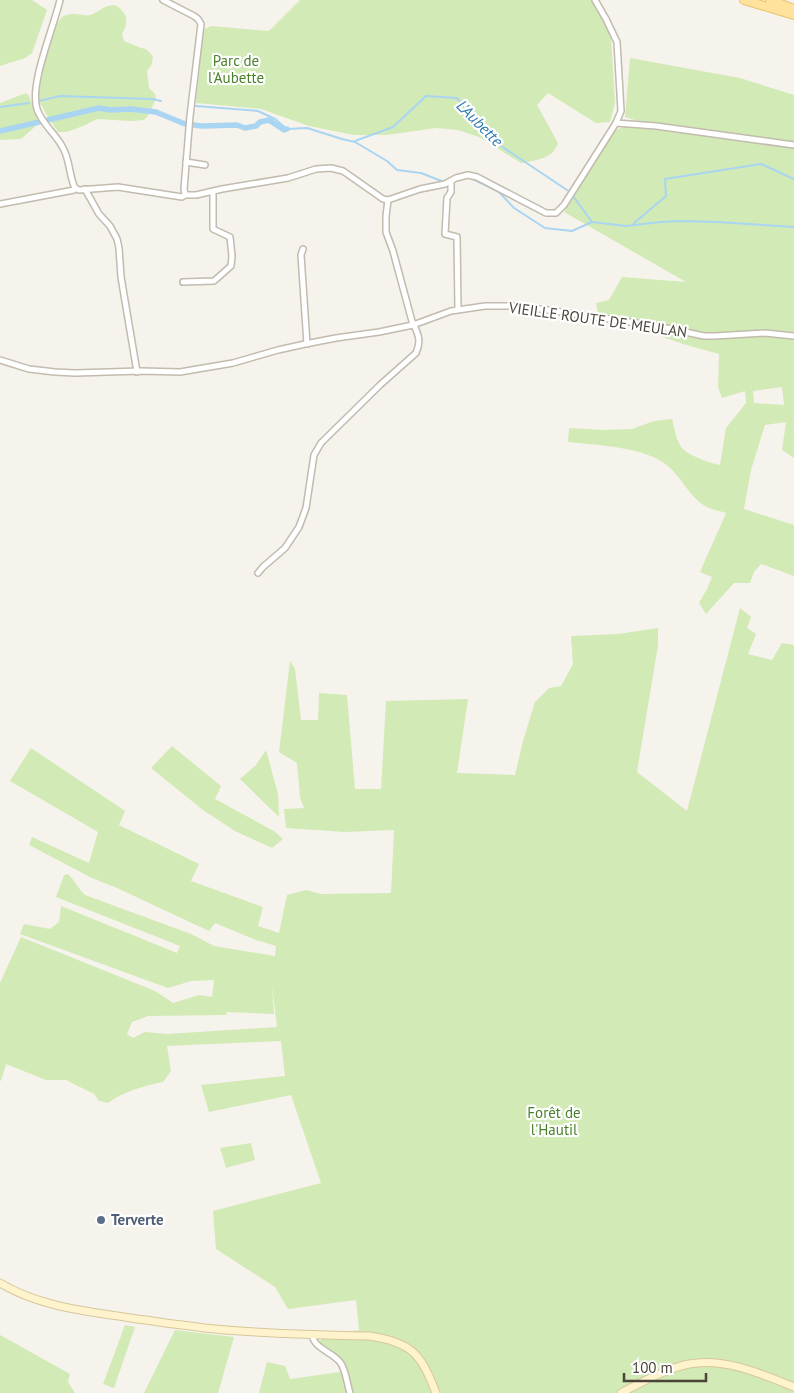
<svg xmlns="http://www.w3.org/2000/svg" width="794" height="1393" font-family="'PT Sans',sans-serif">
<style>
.green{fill:#d2eab5;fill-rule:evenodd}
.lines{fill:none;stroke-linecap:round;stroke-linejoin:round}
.stream{stroke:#a9d4f2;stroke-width:2}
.canal{stroke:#a9d4f2;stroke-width:5.5}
.street-casing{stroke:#c2bbae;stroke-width:8}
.secondary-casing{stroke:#d6c79b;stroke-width:9}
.primary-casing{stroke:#e6c16a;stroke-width:10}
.street{stroke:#fff;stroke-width:5}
.secondary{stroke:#fff3cd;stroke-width:7}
.primary{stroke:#ffe39c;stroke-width:8}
.service-dot{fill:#5c6f8a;stroke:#fff;stroke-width:2}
.labels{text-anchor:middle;stroke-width:4.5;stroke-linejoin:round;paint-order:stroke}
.park-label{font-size:15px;fill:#4a7f2a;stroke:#fff}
.street-label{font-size:15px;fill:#4b4439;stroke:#fff}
.service-label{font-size:15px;font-weight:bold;fill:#4e5e75;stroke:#fff;text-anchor:start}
.water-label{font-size:16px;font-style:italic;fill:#2e7ab2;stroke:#fff}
</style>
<rect width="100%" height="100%" fill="#f6f3ec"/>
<g class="green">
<path d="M0,0H32L47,10L32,53L25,58L0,66Z"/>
<path d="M300,0H593L611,37L615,103L610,122L596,123L548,93L537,105L558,143C552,160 536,160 521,163L479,137L458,130L436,128L387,135H354L309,126L261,109L196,103L203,30L211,26L269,31Z"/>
<path d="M115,5C128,13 129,22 122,34L124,41L141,48L146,49L153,56L152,64L147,71L149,88L155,94L156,99L148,116L144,120L131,121L97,119L83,126L67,132H58C52,122 42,110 39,99C36,85 52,21 64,16C76,11 83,17 90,15C101,12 101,6 115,5Z"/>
<path d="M630,58L740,78L794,95V458L782,450L786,422L765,425L751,470L744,509L794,525V576L761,564L754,572L750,583H734L706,614L699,603L707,589L712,577L700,572C708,552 718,533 726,513C720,511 713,510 707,507C690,498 682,478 668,466C647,447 595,445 568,442L569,428L604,430L632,429L654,421L672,419C674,427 677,444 683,449C690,456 710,463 720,465L726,428L746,403L745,391L722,398L718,387L719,354L683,344L598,314L596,303L609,300L622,277L686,282L564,212L610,137L616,130L624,127L670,131L625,117ZM782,387L784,405L754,403L753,391Z"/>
<path d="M26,93L29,96L39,123L21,139L0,140V103Z"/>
<path d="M740,608L751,617L747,628L756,634L748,654L772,660L782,643L794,645V1393H259L267,1362L285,1366L290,1379L347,1371L319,1342L325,1335L359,1330L356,1300L288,1309L275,1287L216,1249L213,1211L321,1183L291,1095L209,1112L201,1085L285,1076L281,1041L167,1046L171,1071L163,1082C144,1086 124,1091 108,1103L99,1101L94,1094L66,1080H46L6,1064L1,1081L0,1080V983L21,937L155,991L173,1003L199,995L212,997L214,980L191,981L168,988L20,934L24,924L50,929L59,922L61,906L177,953L180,946L56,897L64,875L68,874C75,880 78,889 85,895L191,934L214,946L275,956L276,946L256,940L215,923L209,931L117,888L92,878L29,845L32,837L89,863L98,832L10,781L31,748L125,811L119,825L199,864L191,881L263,907L258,926L279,933L287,895L306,890L321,894L391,893L394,830L345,832L286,828L284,809L304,808L300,797L297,763L279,752L290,661L295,669L301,720H318L319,693L347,695L355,789H381L386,701L468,699L457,773L515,775L523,741L535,702L549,688L561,686L573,664L571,636L618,634L658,628V645L637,772L687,811ZM272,985L277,1027L168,1034L145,1032L133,1038L127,1034L132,1022L148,1016L226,1015L227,1012L274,1014Z"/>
<path d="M172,746L221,786L215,799L274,831L283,839L272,848L235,831L203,810L151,768Z"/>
<path d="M266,750L278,794L279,817L240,779L256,765Z"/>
<path d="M251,1143L255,1160L226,1168L220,1148Z"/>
<path d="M125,1325L135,1327L114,1388L103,1384Z"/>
<path d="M175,1330L234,1337L218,1393H144Z"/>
<path d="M0,1335L70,1374L68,1382L75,1393H0Z"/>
</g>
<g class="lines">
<g class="stream">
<path d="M39,101L60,96L152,99L161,101"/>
<path d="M196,106L258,111L275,119L287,129L307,128L342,139L355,142L387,161L397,170L421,173L444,182"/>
<path d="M0,107L29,103"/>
<path d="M355,141L393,127L426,96L457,98L492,140L570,192L592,222"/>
<path d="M473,179L499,192L514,208L545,228L572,231L592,222L626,226L661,222L679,221L718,222L794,227"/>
<path d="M634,223L666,196L665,179L761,164L794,179"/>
</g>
<path class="canal" d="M0,131L99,108L111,110L130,109L156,112L185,124L202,126L237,125L245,128L256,126L260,122L269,120L284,130L287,129"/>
<g class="street-casing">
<g id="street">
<path d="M60,0C54,27 29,84 37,109C41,123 57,135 63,148C70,160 69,176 75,188"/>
<path d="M163,0L194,16L198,19L201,24L190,116L184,189L185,195"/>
<path d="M616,123L656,126L794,145"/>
<path d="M186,162L205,165"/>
<path d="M451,181V192L447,198L445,234L457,237L458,309"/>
<path d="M85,189L99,214L110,226L117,239L119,248L121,277L137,372"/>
<path d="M388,200L386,216V232L393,251L413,325"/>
<path d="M0,204L74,190L75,188L79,190L118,187L182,197L185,195H196L222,189L288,178L316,169L331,168L343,171L383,199L388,200L420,189L445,184L456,178L468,175L477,177L546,213H556L564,205L578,183L616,123L621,111L617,42L606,19L595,0"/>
<path d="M303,249L301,255L307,344"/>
<path d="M183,282L214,281L231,266L232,256L230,237L213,229V191"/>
<path d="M0,360L29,369L55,372L75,373L141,371L180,372L233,363L278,350L305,344L336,338L379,332L413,325L451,311L485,306H520L657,326L704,336H715L765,333L794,336"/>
<path d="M258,573L263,567L285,548L299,527L306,508L314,455L321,443L380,385L416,353C421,342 419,336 414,325"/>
<path d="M312,1334C314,1349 331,1351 340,1362C346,1370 347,1384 350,1393"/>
</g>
</g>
<g class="secondary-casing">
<g id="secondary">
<path d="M0,1283C40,1307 86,1311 131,1318C168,1323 204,1329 240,1331C283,1334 326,1335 369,1336C412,1342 421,1354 436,1393"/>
<path d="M621,1393C642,1382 665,1369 689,1364C724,1357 762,1374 794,1387"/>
</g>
</g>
<g class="primary-casing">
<g id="primary">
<path d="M744,0L794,15"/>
<path d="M770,0L794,9"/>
</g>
</g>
<use href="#street" class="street"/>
<use href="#secondary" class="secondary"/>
<use href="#primary" class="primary"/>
</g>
<circle class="service-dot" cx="101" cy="1220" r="5"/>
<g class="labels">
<g class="park-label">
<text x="236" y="66">Parc de<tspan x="236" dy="17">l'Aubette</tspan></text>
<text x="554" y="1118">Forêt de<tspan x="554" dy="17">l'Hautil</tspan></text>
</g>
<g class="street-label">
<text transform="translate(598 320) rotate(8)" y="5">VIEILLE ROUTE DE MEULAN</text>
</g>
<g class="service-label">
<text x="111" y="1225">Terverte</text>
</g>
<g class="water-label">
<text transform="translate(480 123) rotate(45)" y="6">L'Aubette</text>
</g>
</g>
<path d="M624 1373v8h82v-8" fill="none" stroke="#4b4439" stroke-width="2.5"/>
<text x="632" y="1373" font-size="15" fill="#4b4439" stroke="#ffffff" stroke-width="4" paint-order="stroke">100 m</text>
</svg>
